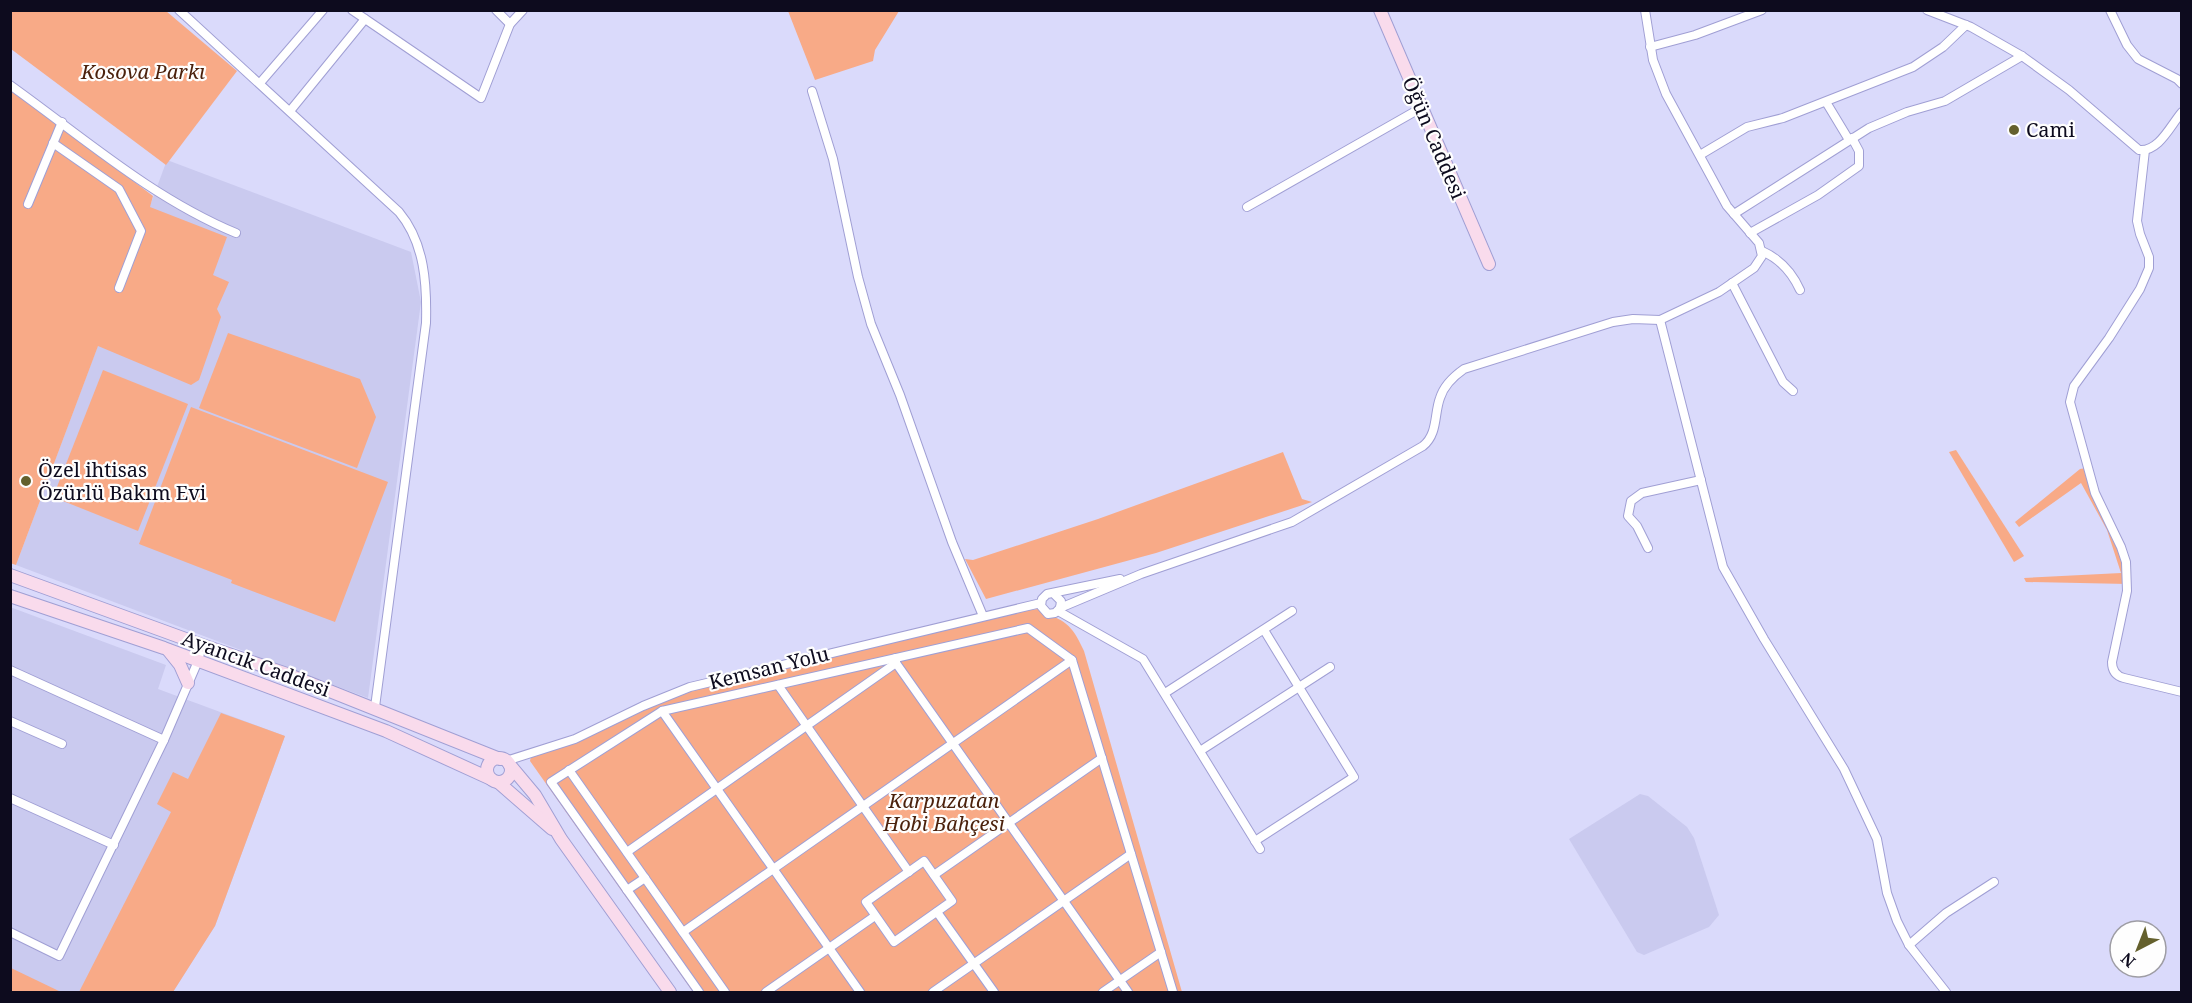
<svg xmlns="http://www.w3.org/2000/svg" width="2192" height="1003" font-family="'Noto Serif',serif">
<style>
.built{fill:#cacaef}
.green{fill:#f8aa87}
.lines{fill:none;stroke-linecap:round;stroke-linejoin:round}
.street-casing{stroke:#a09fd4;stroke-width:10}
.secondary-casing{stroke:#a09fd4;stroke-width:14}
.street{stroke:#fff;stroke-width:8}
.secondary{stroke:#f9dbec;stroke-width:12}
.poi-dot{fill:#64602d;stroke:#fefefe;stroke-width:2}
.labels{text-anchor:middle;stroke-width:4.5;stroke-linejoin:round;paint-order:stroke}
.park-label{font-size:20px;font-style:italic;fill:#4b210c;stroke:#fefefe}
.poi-label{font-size:20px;fill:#0d0b1e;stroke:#fefefe;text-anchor:start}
.street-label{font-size:20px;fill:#0d0b1e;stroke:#fefefe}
</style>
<rect width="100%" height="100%" fill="#dadafb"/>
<g class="built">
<path d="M167,160L411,252L421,302L368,698L16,565Z"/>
<path d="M10,607L166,665L158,689L285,736L215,926L173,992H11Z"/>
<path d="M1640,794L1648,796L1687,827L1694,838L1719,915L1709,927L1644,955L1637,952L1569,839Z"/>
</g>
<g class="green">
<path d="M10,11H166L237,71L166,165L11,49Z"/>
<path d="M788,11H899L875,50L873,61L815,80Z"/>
<path d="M10,88L153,196L150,207L227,237L213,275L229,282L217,309L221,317L199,380L191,385L98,346L16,565L10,563Z"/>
<path d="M228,333L360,379L376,417L357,468L199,408Z"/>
<path d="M103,370L188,404L138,531L53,497Z"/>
<path d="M191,407L388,482L335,622L231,583L232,580L139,544Z"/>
<path d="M1956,450L2024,556L2014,562L1949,452Z"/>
<path d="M1283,452L1302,499L1312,502L1156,553L986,599L965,559L973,560L1098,519Z"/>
<path d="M2086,468L2121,545L2128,584L2026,582L2024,578L2121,573L2107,530L2081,483L2019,527L2015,522L2080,469Z"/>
<path d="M1038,609C1065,622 1071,622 1084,651L1182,992H693L530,761L533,748L573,743L653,697L1014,612Z"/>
<path d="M221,713L285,736L215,926L173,992H79L171,812L157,804L173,772L188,779Z"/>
<path d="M10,968H11L61,992H11Z"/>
</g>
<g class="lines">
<g class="street-casing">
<g id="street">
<path d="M179,10L399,212C425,243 427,285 426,323L375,707"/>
<path d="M352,10L481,98L510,24L523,10"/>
<path d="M496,10L510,24"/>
<path d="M1927,10L1971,27L2022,56L2069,90L2139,150C2159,152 2170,126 2182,112"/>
<path d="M2110,10L2127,45L2138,59L2177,79L2182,84"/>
<path d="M1650,47L1695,35L1762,10"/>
<path d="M260,83L323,10"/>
<path d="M10,85C84,138 152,198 236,233"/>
<path d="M812,91L833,159L858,277L871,324L900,395L952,542L983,616"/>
<path d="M1826,102L1849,140"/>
<path d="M290,111L365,19"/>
<path d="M53,143L119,189L141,231L119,288"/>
<path d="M2145,150L2137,221L2140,234L2149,257V268L2140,289L2109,338L2074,386L2070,402L2095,493L2121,547L2126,562L2127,591L2112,662C2112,671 2116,676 2124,678L2182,692"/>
<path d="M1700,155L1747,127L1783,118L1913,67L1943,47L1966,25"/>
<path d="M28,204L62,122"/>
<path d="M1247,207L1421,108"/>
<path d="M1734,214L1869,128L1907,112L1945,101L2022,56"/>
<path d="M1750,233L1818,195L1859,166V151L1852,138"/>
<path d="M1762,251C1780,259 1792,272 1800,290"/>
<path d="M1732,283L1783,382L1793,391"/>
<path d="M1660,320L1723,567L1764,639L1844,769L1877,839L1887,893L1897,921L1909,945L1946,992"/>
<path d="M1648,548L1637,526L1628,516L1631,501L1642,493L1701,480"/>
<path d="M1054,594L1061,601L1060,608L1055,613L1048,614L1041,606L1042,599L1047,594L1120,579"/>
<path d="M1060,608L1141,574L1292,522L1423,446C1438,434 1434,414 1440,398C1444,385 1454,376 1464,369L1613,322L1633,319L1660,320L1719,292L1754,268L1762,256L1759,243L1727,206L1666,94L1653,60L1645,10"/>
<path d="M1058,611L1143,659L1260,849"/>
<path d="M896,658V663L1128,992"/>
<path d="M10,670L164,740"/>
<path d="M778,685L909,872"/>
<path d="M1165,693L1292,611"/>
<path d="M662,711L860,992"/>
<path d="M10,721L62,744"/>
<path d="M1200,751L1330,667"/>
<path d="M506,761L575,739L643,706L690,687L1041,603"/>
<path d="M569,770L725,992"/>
<path d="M10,798L114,845"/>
<path d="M1255,841L1354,777L1264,630"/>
<path d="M627,852L896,663"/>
<path d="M924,861L952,901L894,942L866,902Z"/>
<path d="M934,875L1102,758"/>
<path d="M627,890L645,878"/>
<path d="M937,912L994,992"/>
<path d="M10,932L59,956L164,740L198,661L202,645"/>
<path d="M683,932L1072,660"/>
<path d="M1909,945L1946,913L1994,882"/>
<path d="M699,992L551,782L662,711L1028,628L1072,660L1173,992"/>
<path d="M766,992L875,916"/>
<path d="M933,992L1131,854"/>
<path d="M1103,992L1161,952"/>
</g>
</g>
<g class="secondary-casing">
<g id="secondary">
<path d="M1380,10L1489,264"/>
<path d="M10,575L202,645L287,674L500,759"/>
<path d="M10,596L164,648L386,731L491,779"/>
<path d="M168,650L180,665L188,683"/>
<circle cx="499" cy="770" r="12"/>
<path d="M509,764L535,795L561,839L670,992"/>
<path d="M498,782L552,829"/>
</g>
</g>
<use href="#street" class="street"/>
<use href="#secondary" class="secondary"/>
</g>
<g class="poi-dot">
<circle cx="2014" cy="130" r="6"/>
<circle cx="26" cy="481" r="6"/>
</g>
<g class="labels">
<g class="park-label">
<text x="143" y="79">Kosova Parkı</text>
<text x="944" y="808">Karpuzatan<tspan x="944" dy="23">Hobi Bahçesi</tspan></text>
</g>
<g class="poi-label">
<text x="2026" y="137">Cami</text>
<text x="38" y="477">Özel ihtisas<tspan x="38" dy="23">Özürlü Bakım Evi</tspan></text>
</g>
<g class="street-label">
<text transform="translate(1434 138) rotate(67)" y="7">Öğün Caddesi</text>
<text transform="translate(256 664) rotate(20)" y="7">Ayancık Caddesi</text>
<text transform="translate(769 668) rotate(-14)" y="7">Kemsan Yolu</text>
</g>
</g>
<rect width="2192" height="1003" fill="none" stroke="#0d0b1e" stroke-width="24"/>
<g transform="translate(2138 949) rotate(222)"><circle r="28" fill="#fefefe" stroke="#9e9da4" stroke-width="1.5"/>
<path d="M0-4.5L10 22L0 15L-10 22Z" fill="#64602d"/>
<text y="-9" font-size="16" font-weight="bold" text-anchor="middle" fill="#0d0b1e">N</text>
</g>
</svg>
